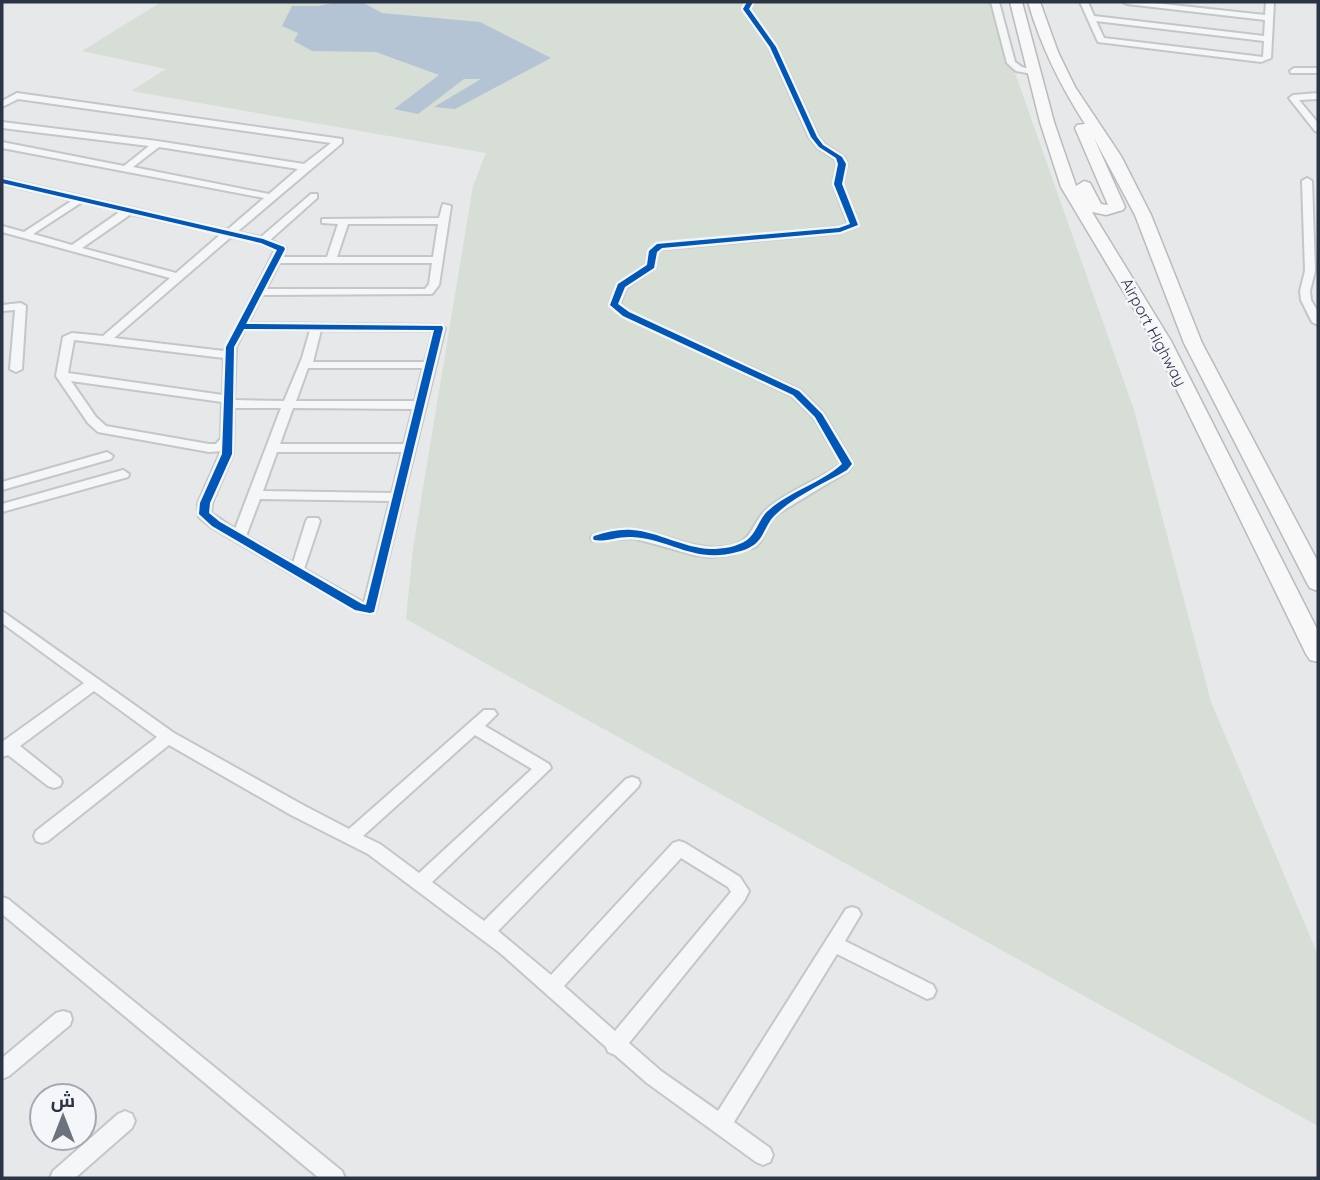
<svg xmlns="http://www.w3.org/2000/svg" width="1320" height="1180" font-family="Quicksand,Cairo,sans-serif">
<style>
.green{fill:#d6ded6}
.water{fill:#b4c4d5}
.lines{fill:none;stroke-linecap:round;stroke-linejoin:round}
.minor-casing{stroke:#c4c6c8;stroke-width:4}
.trunk-casing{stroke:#b8bbbf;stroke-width:3}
.minor{fill:#f5f6f7;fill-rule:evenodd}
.trunk{fill:#f8f8f8;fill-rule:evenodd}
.cycleway-casing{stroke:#f4f6f9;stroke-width:5}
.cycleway{fill:#0057b8;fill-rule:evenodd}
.labels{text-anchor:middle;stroke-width:5;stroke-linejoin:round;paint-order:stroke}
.far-street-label{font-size:16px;fill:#2b3445;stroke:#f4f6f9}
</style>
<rect width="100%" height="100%" fill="#e6e8ea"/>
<path class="green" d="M161,2H990L1134,410L1211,702L1318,955V1126L406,619L413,549L473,186L486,153L131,91L166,69L82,51Z"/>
<path class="water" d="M336,2H362L382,13L480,22L551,58L455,109L434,107L481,79H464L418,114L394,109L439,75L376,52L312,51L294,41L298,33L282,26L292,6H319Z"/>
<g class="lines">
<g class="minor-casing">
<g id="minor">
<path d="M746,2H754L750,9L777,47L818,136L824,144L844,157L847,164L843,184L859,225L840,233L663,249L658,252L655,268L626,288L620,304L630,312L800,390L823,413L853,464L848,471L779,513L772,519L760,542L755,547L729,555L711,557L695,555L633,538L593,541L591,538L593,535C607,531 621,528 636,530C668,534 697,553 731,546C753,541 752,522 767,509C789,490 818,481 841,464L814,418L792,396L622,316L609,305L617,284L646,265L648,251L656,244L839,227L848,224L833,184L837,164L835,159L818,148L809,137L769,47L742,9Z"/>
<path d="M991,2H999L1015,62L1022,67L1038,71V75L1016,71L1007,63Z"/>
<path d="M1080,2H1088L1094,16L1264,36L1265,20L1127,4L1123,2H1145L1265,15L1266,2H1274L1271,58L1261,62L1098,42ZM1096,21L1264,41L1263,57L1104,38Z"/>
<path d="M1294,68H1318V73H1291L1290,71Z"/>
<path d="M17,93L342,139V143L237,232L261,237L311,194H317V198L270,240L285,247L286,249L282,257H327L338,224L322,223V219L439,218L443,204L451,206L439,285L432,294L262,295L248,323L439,325L445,328L375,612L370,614L354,610L211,527L199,517L198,503L221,451L209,452L98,432L88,423L56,376L63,337L72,333L103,336L170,278L2,232V226L24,232L73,200L2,184V178L227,230L264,198L2,148V142L124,166L149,146L2,128V122L157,141L304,164L331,143L18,99L2,107V101ZM159,147L298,169L269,194L133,167ZM82,202L121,211L72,245L33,234ZM131,214L221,234L176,273L82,248ZM348,224H438L433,257H337ZM231,237L260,243L275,250L224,351L114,338ZM279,263H432L429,284L425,289H266ZM245,329L310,330L302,358L284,401L234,400L236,347ZM321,330L433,331L425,362H313ZM74,340L224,358L223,395L68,373ZM308,368H423L415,401H296ZM71,381L222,402L221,438L216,444H209L106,426L96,417ZM234,408H281L235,529L211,513L212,503L233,454ZM293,408L413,409L404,444H280ZM277,452H402L392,493L263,491ZM260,499L390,501L364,603L304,569L320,521L318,518H308L306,521L293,563L246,536Z"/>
<path d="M1318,93V99L1299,100L1318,123V132L1315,131L1289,98L1293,95Z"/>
<path d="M1307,178L1312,181L1315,271L1310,291L1311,300L1318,312V325L1312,322L1301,300L1300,291L1305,271L1302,181Z"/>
<path d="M21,303L26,306L22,369L16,372L10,369L15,310L2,311V305Z"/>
<path d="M107,452L113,456L111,459L2,490V482Z"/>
<path d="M123,470L129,474L128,477L2,512V504Z"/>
<path d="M2,611L174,733L303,805L349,829L484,710H494L497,714L485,726L549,764L551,768L432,882L484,921L626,779L632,777L638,779L640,783L638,787L498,931L551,975L673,843L679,841L685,843L740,877L749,891L744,901L629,1043L661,1071L718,1111L846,909L852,907L858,909L861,914L845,941L933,985L936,991L933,997L927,999L837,954L734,1122L770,1148L773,1155L770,1162L763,1165L756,1162L647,1083L615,1055L608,1052L606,1047L500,953L368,854L291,815L169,745L48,841L42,843L36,841L34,836L36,831L157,737L94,691L20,746L60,778L62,782L60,786L54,788L48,786L8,755L2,757V742L84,683L2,623ZM475,735L532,769L419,873L380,844L363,836ZM681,858L728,887L731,892L615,1031L564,986Z"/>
<path d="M2,897L8,899L342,1171L345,1178H319L2,914Z"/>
<path d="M63,1011L70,1013L72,1019L70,1025L9,1076L2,1079V1058L56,1013Z"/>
<path d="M125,1111L132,1114L135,1121L132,1128L75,1178H50L53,1171L118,1114Z"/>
</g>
</g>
<g class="trunk-casing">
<path id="trunk" d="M1010,2H1022L1054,122L1076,186L1084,181L1090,183L1101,204L1108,205L1075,128L1077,125L1085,124C1060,85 1041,47 1028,2H1040L1058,52L1075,87L1121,156L1151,215L1202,343L1318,562V591L1310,588L1307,583L1184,343L1135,215L1094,138L1125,207L1123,210L1106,215L1092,212L1171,341L1318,631V662L1310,660L1306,654L1153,341L1061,187L1040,122Z"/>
</g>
<use href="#minor" class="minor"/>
<use href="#trunk" class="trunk"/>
<g class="cycleway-casing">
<g id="cycleway">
<path d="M747,2H753L749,9L776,47L817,137L823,145L842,157L846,164L842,184L858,225L840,232L662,248L657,252L654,268L625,287L618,304L629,312L799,391L822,414L852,464L847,470C823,484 794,496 774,516C765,525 764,539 752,546C748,549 742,551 737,552C694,564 671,539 632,537C619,536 606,542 594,540L593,538L594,536C607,532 619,529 632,530C659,532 683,548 711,549C723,549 737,547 747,540C757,533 759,518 769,510C791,491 821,483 842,464L815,417L793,395L623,316L610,305L618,284L647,265L649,251L657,244L839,228L850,224L834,184L838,164L836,158L819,147L811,137L770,47L743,9Z"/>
<path d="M2,179L263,239L284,247L285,249L246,324L442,326L443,328L374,612L370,613L355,610L212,526L199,514L200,503L222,454L226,347L277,250L261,243L2,183ZM244,329L434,330L366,605L362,604L220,522L209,513L210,503L232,454L234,347Z"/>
</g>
</g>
<use href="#cycleway" class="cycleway"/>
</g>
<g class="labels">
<g class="far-street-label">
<text transform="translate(1154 332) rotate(62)" y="6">Airport Highway</text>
</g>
</g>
<rect width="1320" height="1180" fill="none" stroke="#2b3445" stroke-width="7"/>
<g transform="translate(63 1117)"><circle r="33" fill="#f4f6f9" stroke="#a4a8b1" stroke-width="2"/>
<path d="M0-5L12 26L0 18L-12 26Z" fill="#6c737f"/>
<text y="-10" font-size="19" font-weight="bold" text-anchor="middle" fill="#2b3445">ش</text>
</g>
</svg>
